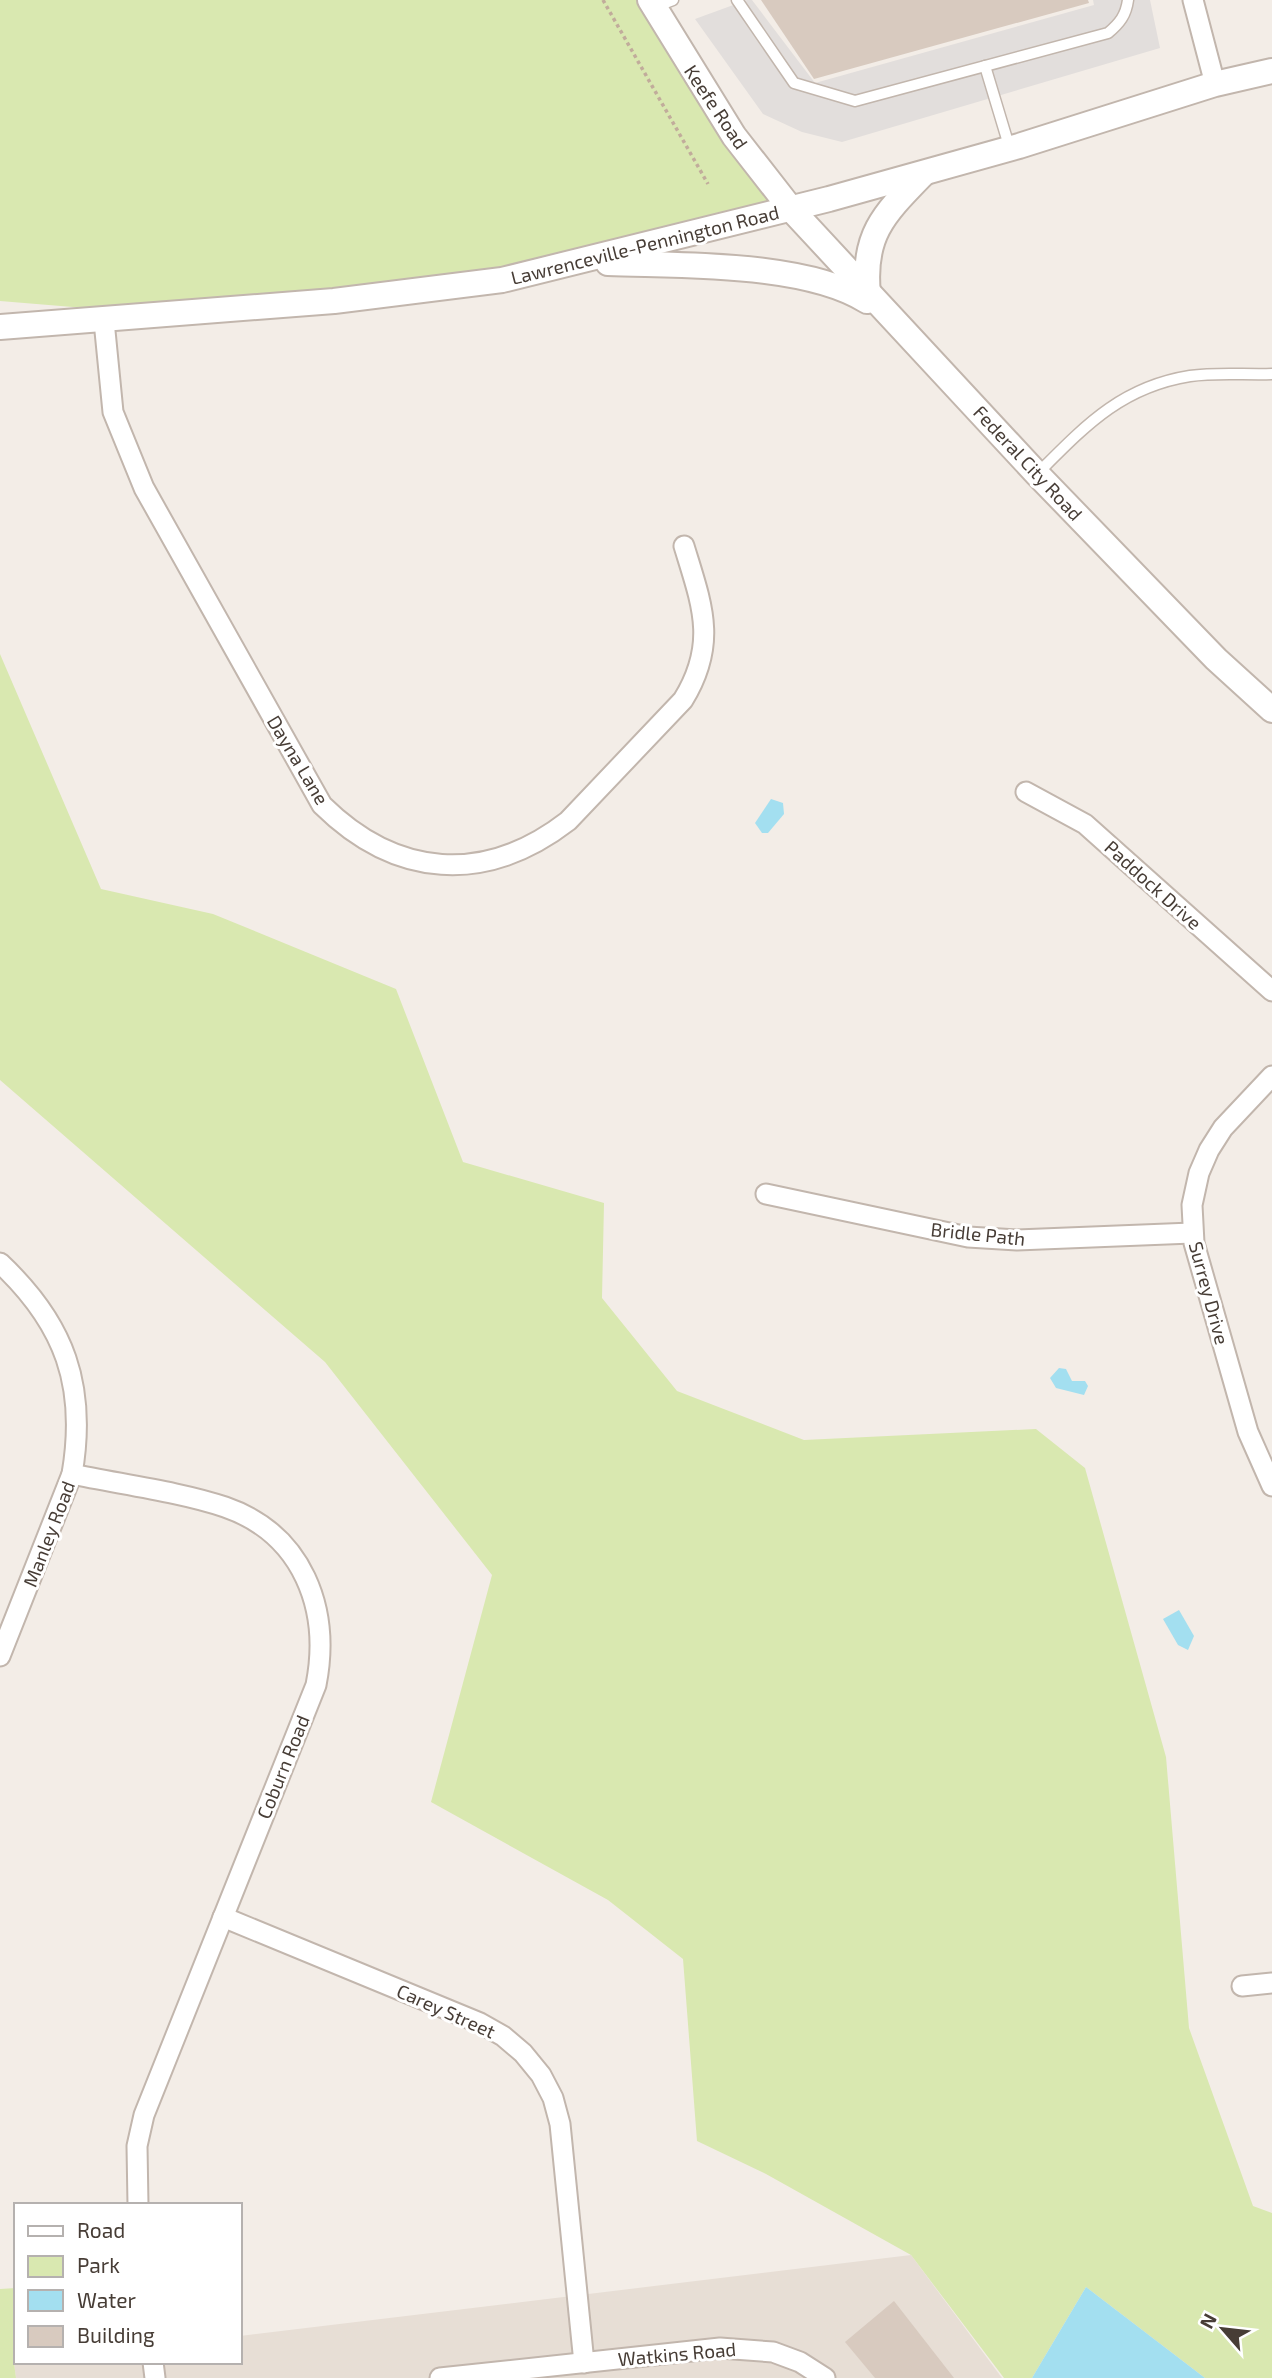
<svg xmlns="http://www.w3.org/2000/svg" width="1272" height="2378" font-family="'Exo 2',sans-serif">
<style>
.residential{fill:#e7ded5}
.green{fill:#d9e8b0}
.parking{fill:#e2dedc}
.water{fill:#a3dff0}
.building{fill:#d8cabf}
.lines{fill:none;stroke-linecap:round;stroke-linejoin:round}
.service-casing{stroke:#c2b6ad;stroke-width:13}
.minor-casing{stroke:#c2b6ad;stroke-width:23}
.tertiary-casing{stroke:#c2b6ad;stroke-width:28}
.path{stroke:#c1ac9b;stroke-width:3.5;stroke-dasharray:3.5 3.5;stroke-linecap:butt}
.service{stroke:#fff;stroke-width:10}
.minor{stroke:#fff;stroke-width:19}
.tertiary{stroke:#fff;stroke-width:24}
.labels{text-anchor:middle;stroke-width:6;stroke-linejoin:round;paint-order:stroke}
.street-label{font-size:19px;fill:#473d36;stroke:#fff}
</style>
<rect width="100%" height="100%" fill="#f3ede7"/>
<path class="residential" d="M911,2255L1002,2378H16L14,2363L22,2362H240V2336Z"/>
<g class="green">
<path d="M0,0H645L777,203L575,256L408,284L85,308L0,301Z"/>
<path d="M0,654L101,889L213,914L396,989L463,1162L604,1203L602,1298L677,1391L804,1440L1036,1429L1085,1468L1166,1757L1189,2028L1253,2206L1272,2213V2378H1205L1086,2287L1032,2378H1004L911,2255L766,2174L697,2141L683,1959L608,1900L431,1802L492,1575L325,1362L0,1080Z"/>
<path d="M16,2288V2362H22L14,2363L16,2378H0V2289Z"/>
</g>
<path class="parking" d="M747,0H752L815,83L1094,5L1093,0H1150L1160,48L842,142L802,132L763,114L695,19Z"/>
<g class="water">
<path d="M771,799L783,803L784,814L768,833H762L755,823Z"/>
<path d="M1059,1368L1066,1369L1072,1381H1085L1088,1386L1084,1395L1056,1388L1050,1378Z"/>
<path d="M1179,1610L1194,1636L1188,1650L1178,1645L1163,1619Z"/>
<path d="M1086,2287L1205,2378H1032Z"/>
</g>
<g class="building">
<path d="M761,0H1088L1089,3L814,79Z"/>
<path d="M894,2301L954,2378H875L845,2342Z"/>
</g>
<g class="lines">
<g class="service-casing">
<g id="service">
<path d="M737,0L794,83L855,101L1108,33C1120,23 1126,15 1128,0"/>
<path d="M655,7L673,0"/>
<path d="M985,66L1010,149"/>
<path d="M1038,473C1085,426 1121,387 1190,376C1217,372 1245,375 1272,374"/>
</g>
</g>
<g class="minor-casing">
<g id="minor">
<path d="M1193,0L1215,84"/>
<path d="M104,321L113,412L144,488L322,805C396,878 485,885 568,821L683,700C718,643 702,605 684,546"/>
<path d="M1026,792L1085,824L1272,991"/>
<path d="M1272,1076L1223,1128L1209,1150L1199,1173L1192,1205L1194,1243L1248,1432L1272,1486"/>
<path d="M766,1194L968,1237L1017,1240L1192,1233"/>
<path d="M0,1263C65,1324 87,1386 72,1474L0,1656"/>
<path d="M72,1474C119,1484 181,1492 225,1507C303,1534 331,1609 316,1685L144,2115L137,2146L138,2205"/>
<path d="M223,1917L480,2023L503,2036L523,2053L541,2075L553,2098L560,2124L584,2363"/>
<path d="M1242,1986L1272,1983"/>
<path d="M153,2362L155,2378"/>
<path d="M440,2378L720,2348L773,2352L800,2362L825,2378"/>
</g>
</g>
<g class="tertiary-casing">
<g id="tertiary">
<path d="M650,0L734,136L791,209L1037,474L1216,659L1272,710"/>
<path d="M608,263C682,266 805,262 867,301"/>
<path d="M868,294C862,235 884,214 923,174"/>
<path d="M0,327L334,301L502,280L829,199L1019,146L1215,84L1272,71"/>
</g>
</g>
<path class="path" d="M603,0L708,184"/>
<use href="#service" class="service"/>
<use href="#minor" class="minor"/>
<use href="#tertiary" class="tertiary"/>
</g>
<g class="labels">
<g class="street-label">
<text transform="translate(716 107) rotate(56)" y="7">Keefe Road</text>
<text transform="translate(645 245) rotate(-14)" y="7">Lawrenceville-Pennington Road</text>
<text transform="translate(1028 463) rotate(47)" y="7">Federal City Road</text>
<text transform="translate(298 760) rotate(59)" y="7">Dayna Lane</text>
<text transform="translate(1153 885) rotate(42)" y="7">Paddock Drive</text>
<text transform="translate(978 1234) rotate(6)" y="7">Bridle Path</text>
<text transform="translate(1209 1293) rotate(75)" y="7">Surrey Drive</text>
<text transform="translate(49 1534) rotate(-69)" y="7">Manley Road</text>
<text transform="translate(283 1767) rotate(-68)" y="7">Coburn Road</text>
<text transform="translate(446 2011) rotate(24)" y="7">Carey Street</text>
<text transform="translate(677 2354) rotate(-5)" y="7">Watkins Road</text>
</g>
</g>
<rect x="14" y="2203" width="228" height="161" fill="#ffffff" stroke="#b5b1af" stroke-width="2"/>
<rect x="28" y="2226" width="35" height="10" fill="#ffffff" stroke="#b5b1af" stroke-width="2"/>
<text x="77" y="2238" font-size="21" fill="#473d36">Road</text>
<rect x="28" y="2256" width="35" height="21" fill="#d9e8b0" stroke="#b5b1af" stroke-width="2"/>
<text x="77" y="2273" font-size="21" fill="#473d36">Park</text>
<rect x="28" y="2290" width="35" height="21" fill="#a3dff0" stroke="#b5b1af" stroke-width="2"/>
<text x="77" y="2308" font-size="21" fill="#473d36">Water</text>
<rect x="28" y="2326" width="35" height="21" fill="#d8cabf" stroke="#b5b1af" stroke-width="2"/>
<text x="77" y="2343" font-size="21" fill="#473d36">Building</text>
<g transform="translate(1223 2329) rotate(298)" stroke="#ffffff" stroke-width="5" paint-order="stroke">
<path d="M0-5L12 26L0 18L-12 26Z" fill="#473d36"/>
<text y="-10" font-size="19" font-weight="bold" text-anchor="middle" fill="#473d36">N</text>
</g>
</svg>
